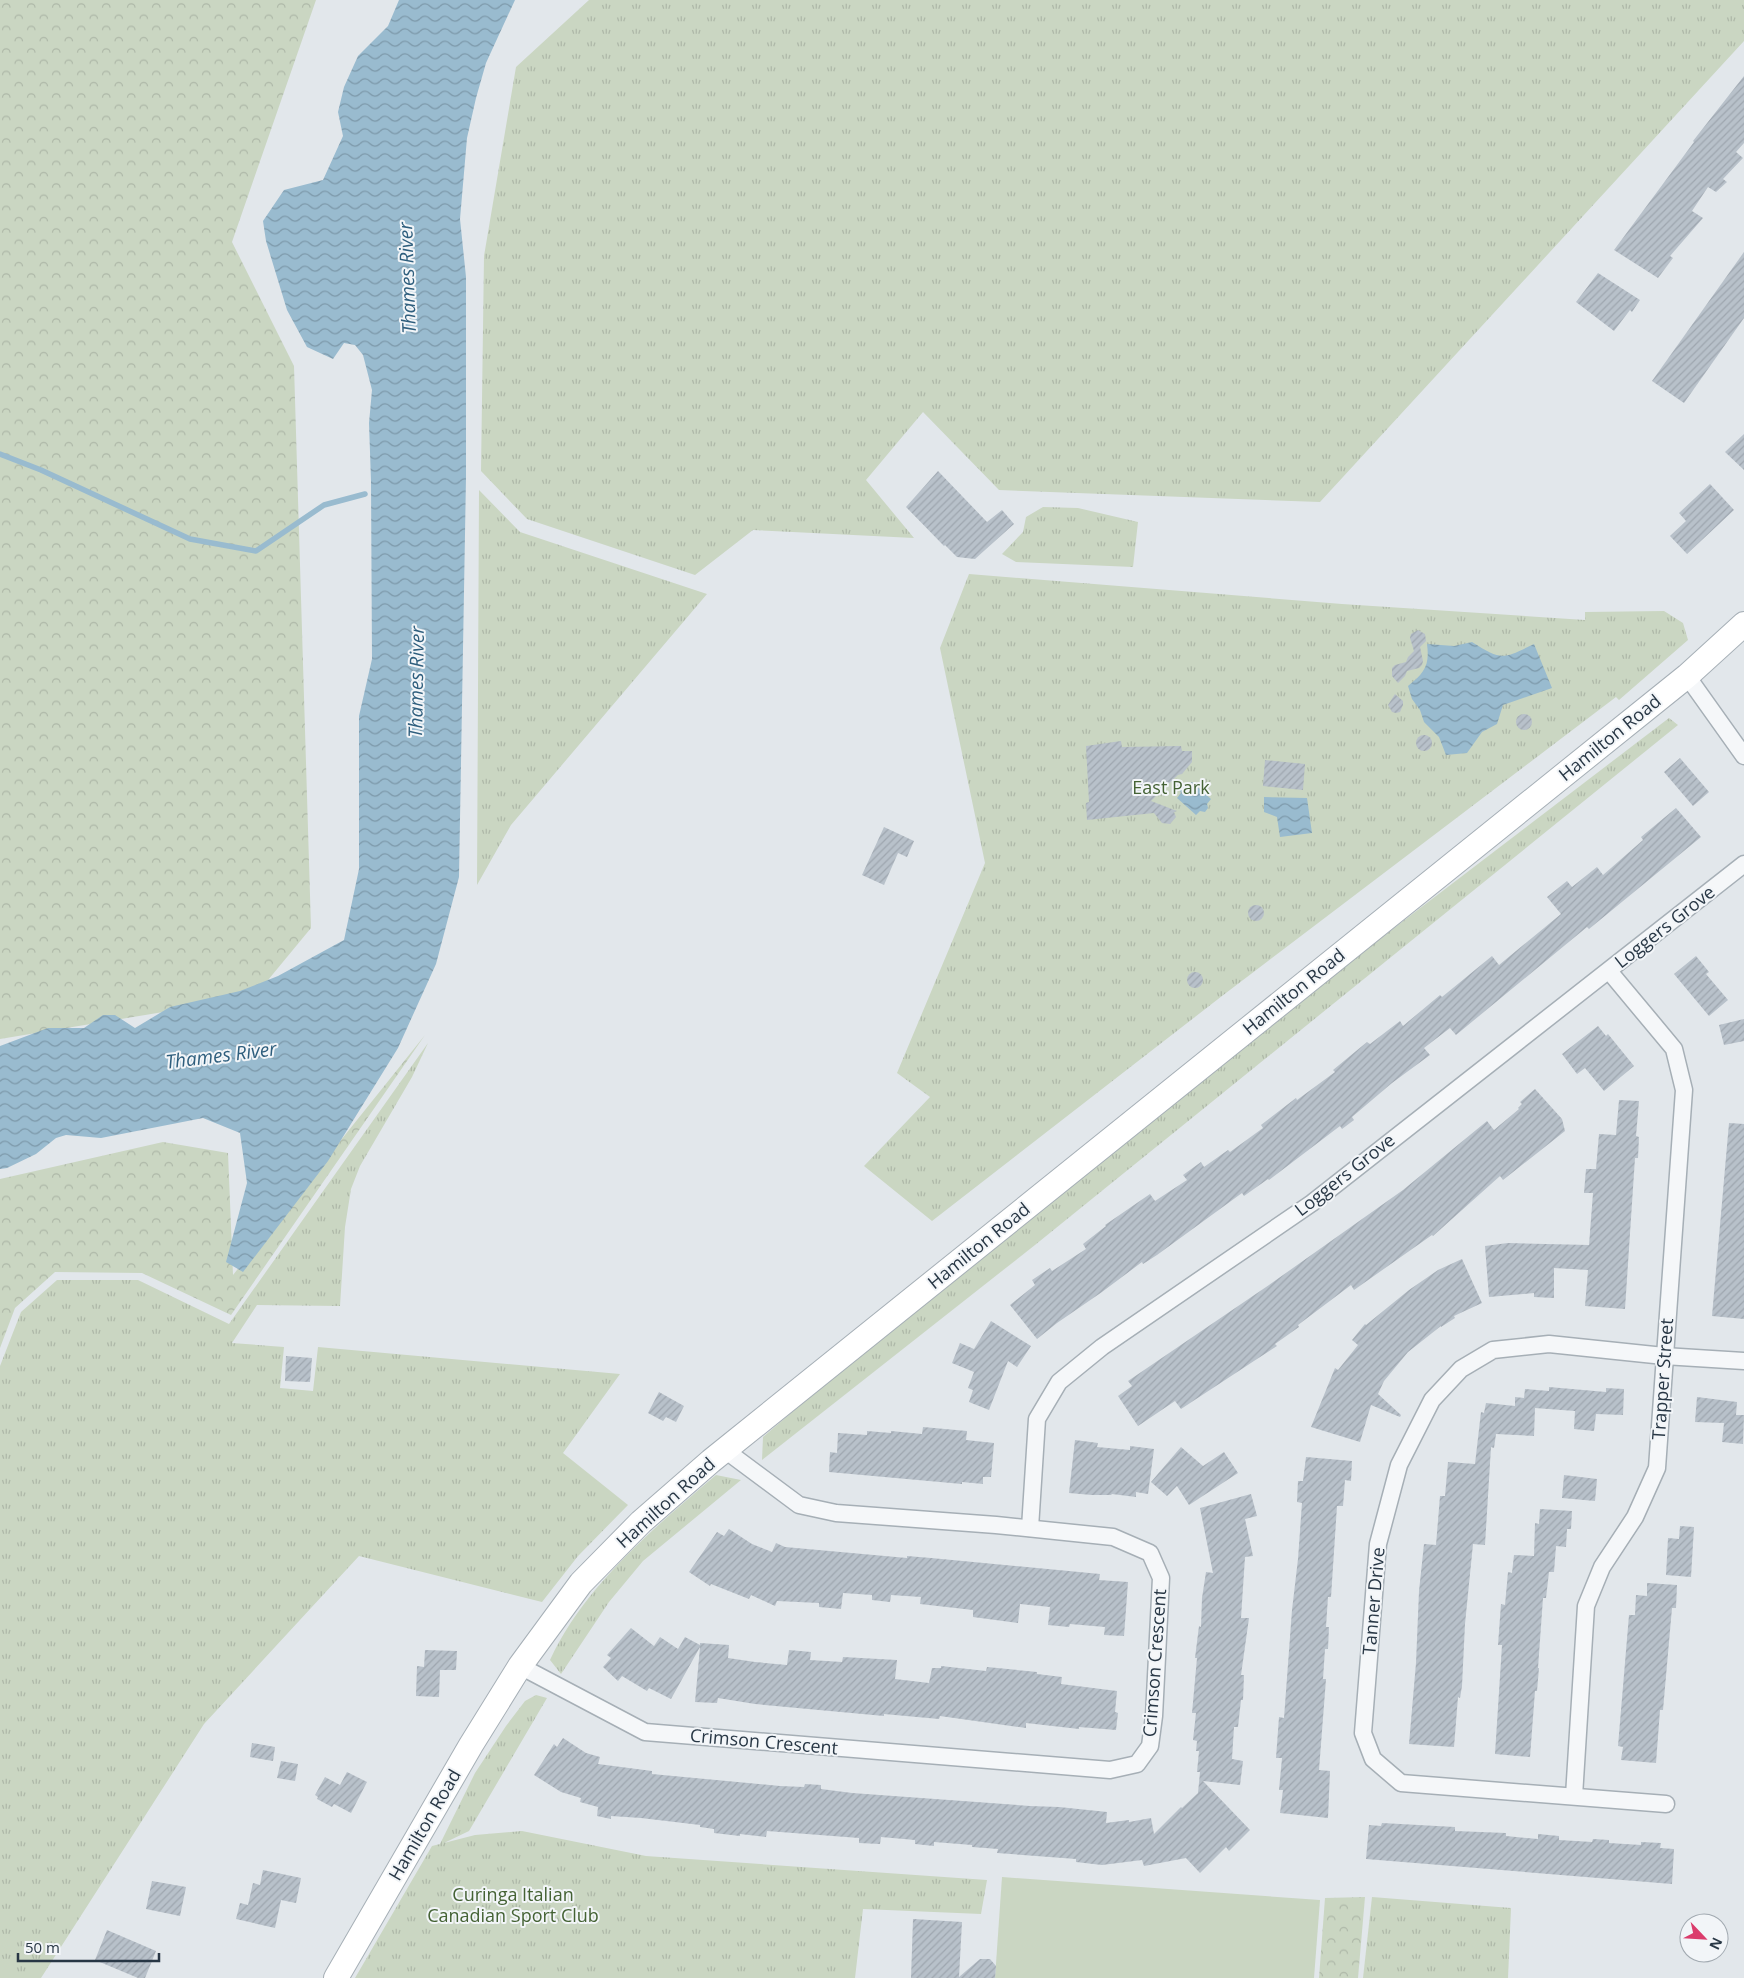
<svg xmlns="http://www.w3.org/2000/svg" width="1744" height="1978" font-family="'Open Sans',sans-serif">
<style>
.grass{fill:url(#grass-tufts)}
.forest{fill:url(#forest-crowns)}
.garden{fill:#cad6c2}
.water{fill:url(#water-waves)}
.lines{fill:none;stroke-linecap:round;stroke-linejoin:round}
.stream{stroke:#99bbcf;stroke-width:5.5}
.building{fill:url(#building-hatch)}
.street-casing{stroke:#a6afb6;stroke-width:19}
.secondary-casing{stroke:#a6afb6;stroke-width:26}
.street{stroke:#f5f7f9;stroke-width:16}
.secondary{stroke:#fff;stroke-width:24}
.labels{text-anchor:middle;stroke-width:4;stroke-linejoin:round;paint-order:stroke}
.street-label{font-size:18px;fill:#283745;stroke:#f2f5f8}
.park-label{font-size:18px;fill:#446234;stroke:#f2f5f8}
.water-label{font-size:19px;font-style:italic;fill:#2e5e7d;stroke:#f2f5f8}
</style>
<defs>
<pattern id="grass-tufts" width="24" height="20" patternUnits="userSpaceOnUse" patternTransform="scale(1.25)"><rect width="24" height="20" fill="#cad6c2"/><path d="M3 7l-1-3M5 7V3M7 7l1-3M15 17l-1-3M17 17v-4M19 17l1-3" fill="none" stroke="#aeb8a8"/></pattern>
<pattern id="forest-crowns" width="20" height="18" patternUnits="userSpaceOnUse" patternTransform="scale(1.25)"><rect width="20" height="18" fill="#cad6c2"/><path d="M2 6a3 3 0 1 1 6 0M12 15a3 3 0 1 1 6 0" fill="none" stroke="#aeb8a8"/></pattern>
<pattern id="water-waves" width="16" height="10" patternUnits="userSpaceOnUse" patternTransform="scale(1.25)"><rect width="16" height="10" fill="#99bbcf"/><path d="M0 5q4-4 8 0t8 0" fill="none" stroke="#7d99aa"/></pattern>
<pattern id="building-hatch" width="6" height="6" patternUnits="userSpaceOnUse" patternTransform="scale(1.25)"><rect width="6" height="6" fill="#b8c1ca"/><path d="M-1 1l2-2M0 6l6-6M5 7l2-2" fill="none" stroke="#9ea6af"/></pattern>
</defs>
<rect width="100%" height="100%" fill="#e2e7eb"/>
<g class="grass">
<path d="M589,0H1744V41L1320,502L999,490L923,412L866,480L914,538L753,530L695,575L527,519L481,471L484,256L516,67Z"/>
<path d="M479,490L520,532L707,594L511,825L477,885Z"/>
<path d="M1043,507L1078,508L1138,522L1133,567L1016,562L1002,554L1023,532L1026,517Z"/>
<path d="M969,574L1342,604L1585,620V612L1664,611L1683,623L1688,640L1619,700L1616,697L1222,996L932,1221L864,1166L930,1097L897,1073L985,863L940,648Z"/>
<path d="M1669,718L1678,725L1035,1245L762,1460L763,1437L847,1365L1237,1048Z"/>
<path d="M428,1043L412,1077L360,1166L351,1189L345,1227L340,1306L257,1305L232,1343L284,1347L280,1388L313,1391L318,1347L620,1374L563,1453L628,1505L578,1556L542,1602L359,1556L204,1724L41,1978H0V1366L21,1312L57,1280H138L229,1324Z"/>
<path d="M716,1475L741,1480L643,1561L609,1602L561,1674L550,1660C584,1586 655,1527 716,1475Z"/>
<path d="M536,1695L547,1698L469,1831L444,1843L475,1835L522,1831L646,1856L987,1880L981,1914L863,1909L855,1978H355L432,1846L440,1844L475,1773L506,1726L525,1701Z"/>
<path d="M1372,1897L1511,1908L1508,1978H1363Z"/>
</g>
<g class="forest">
<path d="M0,0H316L232,242L294,366L311,928L254,997L0,1039Z"/>
<path d="M425,1035L231,1315L142,1273L55,1272L15,1308L0,1348V1179L163,1142L228,1153L233,1275Z"/>
<path d="M1365,1897L1358,1978H1319L1325,1898Z"/>
</g>
<path class="garden" d="M1002,1877L1320,1900L1314,1978H995Z"/>
<g class="water">
<path d="M399,0H515L486,63L476,98L467,138L460,219L466,277V477L459,877L436,964L398,1048L328,1161L243,1272L226,1262L247,1183L240,1133L203,1118L101,1138L66,1135L56,1138L36,1154L7,1168L0,1169V1046L48,1028H84L103,1015H115L135,1028L170,1007L240,991L278,976L344,940L359,869V716L372,659L371,481L369,423L372,390L363,355L355,345L344,343L333,359L307,347L287,310L266,241L263,221L284,190L323,180L343,136L338,112L344,87L358,56L388,26Z"/>
<path d="M1472,642C1502,661 1503,659 1534,644L1552,688L1503,705L1497,724L1482,732L1467,753L1446,755L1439,737L1424,722L1420,710L1412,699L1408,686C1424,673 1430,666 1427,644L1454,646Z"/>
<path d="M1192,782L1211,799L1207,804L1208,808L1205,812L1200,811L1196,815L1177,798L1181,793L1179,789L1183,784L1187,786Z"/>
<path d="M1264,797L1307,798L1312,833L1280,837L1277,817L1264,812Z"/>
</g>
<g class="lines">
<path class="stream" d="M0,454L41,470L190,539L256,551L324,505L365,494"/>
</g>
<g class="building">
<path d="M1744,76V143L1736,152L1743,158L1723,179L1727,182L1716,192L1708,187L1692,211L1703,218L1670,256L1673,258L1658,278L1614,250L1694,142L1693,141Z"/>
<path d="M1744,252V318L1684,403L1652,381Z"/>
<path d="M1598,273L1640,300L1632,312L1630,310L1614,331L1576,302Z"/>
<path d="M1744,434V470L1725,452Z"/>
<path d="M938,471L987,522L1002,510L1014,524L975,559L957,557L945,545L944,546L906,507Z"/>
<path d="M1710,484L1734,510L1687,554L1670,536L1686,521L1679,513Z"/>
<path d="M1418,630L1425,634L1426,641L1420,647L1423,661L1422,665L1419,668L1407,671L1405,676L1398,683L1392,676V668L1395,665L1406,662L1408,657L1414,651L1410,638L1411,634Z"/>
<path d="M1395,694L1403,701V705L1400,712L1396,713L1392,712L1388,705Z"/>
<circle cx="1524" cy="722" r="8"/>
<circle cx="1424" cy="743" r="8"/>
<path d="M1121,741L1122,747L1181,746L1182,751H1192V762L1182,774L1178,775L1151,801L1177,811L1174,812L1176,817L1170,824L1162,823L1154,813L1087,820L1086,803L1089,802L1086,746Z"/>
<path d="M1680,758L1709,792L1693,806L1664,772Z"/>
<path d="M1265,760L1305,764L1303,790L1263,786Z"/>
<path d="M1676,808L1701,837L1589,929L1587,927L1456,1035L1450,1028L1424,1048L1430,1055L1392,1083L1352,1117L1354,1120L1342,1129L1340,1126L1269,1180L1268,1179L1244,1196L1242,1193L1157,1255L1143,1264L1142,1262L1102,1292L1057,1323L1037,1339L1010,1305L1035,1285L1032,1280L1050,1268L1052,1271L1086,1249L1083,1244L1106,1226L1105,1225L1150,1194L1155,1201L1187,1180L1183,1175L1201,1162L1204,1167L1228,1150L1230,1152L1263,1128L1261,1125L1296,1098L1297,1100L1335,1072L1333,1070L1367,1042L1370,1044L1400,1021L1403,1026L1440,995L1442,997L1492,956L1499,965L1561,914L1547,897L1567,881L1572,887L1597,867L1603,875L1643,840L1641,837Z"/>
<path d="M884,827L914,841L907,857L898,853L884,885L862,875Z"/>
<circle cx="1256" cy="913" r="8"/>
<path d="M1696,956L1709,972L1706,974L1728,1000L1709,1016L1674,974Z"/>
<circle cx="1195" cy="980" r="8"/>
<path d="M1744,1019V1041L1724,1045L1719,1025Z"/>
<path d="M1598,1026L1606,1036L1608,1034L1634,1066L1604,1091L1585,1068L1577,1074L1562,1054Z"/>
<path d="M1535,1089L1562,1119L1565,1131L1503,1180L1500,1176L1433,1236L1432,1235L1354,1290L1351,1285L1298,1325L1299,1327L1275,1344L1277,1346L1257,1359L1181,1409L1175,1401L1138,1426L1118,1396L1132,1386L1128,1381L1269,1285L1403,1190L1487,1121L1494,1130L1519,1109L1518,1108L1522,1104L1520,1102Z"/>
<path d="M1619,1100L1639,1101L1636,1136L1639,1137L1638,1158H1635L1625,1309L1585,1306L1588,1270L1554,1268V1298L1534,1297V1293L1489,1297L1485,1246L1508,1243L1589,1245L1593,1193H1584L1586,1169H1596L1599,1134L1616,1135Z"/>
<path d="M1729,1123L1744,1124V1319L1712,1316Z"/>
<path d="M1462,1259L1482,1303L1454,1316L1455,1318L1441,1327V1326L1408,1352L1384,1381L1378,1394L1401,1415L1400,1417L1371,1405L1360,1442L1311,1427L1335,1368L1338,1370L1358,1345L1352,1340L1365,1324L1366,1325L1409,1290L1438,1270Z"/>
<path d="M991,1321L1031,1346L1017,1367L1008,1361L989,1410L969,1402L973,1390L968,1388L974,1372L952,1363L960,1343L974,1349Z"/>
<path d="M286,1356L312,1358L310,1382L285,1381Z"/>
<path d="M1549,1387L1606,1392V1388L1624,1389L1623,1415L1596,1414L1594,1431L1574,1429L1575,1411L1535,1408L1534,1436L1496,1434L1494,1448L1491,1447L1485,1545L1473,1544L1465,1624L1462,1686L1460,1698L1458,1697L1454,1747L1409,1744L1416,1663L1419,1591L1424,1544L1436,1545L1440,1496H1445L1448,1462L1475,1464L1481,1412L1484,1413L1486,1403L1515,1406V1397L1524,1398L1525,1389L1549,1391Z"/>
<path d="M659,1392L684,1406L676,1422L666,1417L663,1421L648,1413Z"/>
<path d="M1697,1397L1737,1402L1736,1415H1744L1743,1444L1722,1442L1724,1423L1695,1422Z"/>
<path d="M923,1427L967,1431L966,1440L994,1443L991,1477H983V1484L962,1482V1484L829,1472L830,1452L837,1453L838,1433L867,1435V1431L891,1433V1431L922,1434Z"/>
<path d="M1075,1440L1098,1443L1097,1447L1130,1450V1446L1154,1449L1148,1494L1136,1492V1497L1112,1494L1111,1495H1092L1069,1493Z"/>
<path d="M1181,1447L1203,1466L1224,1452L1238,1473L1189,1505L1177,1486L1167,1496L1151,1482Z"/>
<path d="M1306,1457L1352,1461L1351,1481L1345,1480L1343,1506H1337L1331,1597H1328L1326,1627H1329L1328,1649H1325L1323,1679H1326L1319,1770L1330,1771L1328,1818L1280,1813L1283,1790H1279L1282,1758H1276L1279,1717L1284,1718L1292,1610L1298,1559L1302,1503L1297,1502L1298,1481H1303Z"/>
<path d="M1564,1475L1597,1479L1595,1501L1562,1498Z"/>
<path d="M1251,1494L1257,1516L1245,1519L1253,1556L1245,1557L1241,1618H1249L1241,1675H1244L1243,1700H1241L1238,1727H1234L1232,1759L1243,1761L1240,1785L1203,1781L1250,1830L1229,1851L1226,1847L1200,1873L1186,1858L1144,1866L1142,1860L1102,1865L1076,1862V1859L997,1853L998,1849L972,1847V1845L934,1842V1846L915,1844V1840L881,1837L880,1844L859,1843V1838L767,1831L766,1837L740,1834V1836L714,1833V1829L700,1827V1825L641,1818L611,1816V1819L597,1816L598,1807L580,1802L581,1798L561,1792L534,1775L554,1744L557,1747L563,1738L586,1753L600,1757L598,1764L652,1771V1774L780,1786L804,1787L805,1784L821,1785V1789L852,1793L1030,1806L1059,1807L1107,1812L1106,1823L1129,1820V1822L1151,1818L1154,1834L1181,1807L1182,1808L1198,1793L1200,1772H1197L1199,1751H1196L1197,1741L1193,1740L1196,1713H1192L1197,1658H1195L1199,1626L1201,1627L1202,1598L1206,1572L1213,1573L1200,1508Z"/>
<path d="M1540,1509L1572,1511L1571,1529H1567L1566,1547L1556,1546L1554,1572H1549L1546,1598H1543L1538,1668H1539L1537,1691H1535L1530,1757L1495,1754L1502,1645H1498L1501,1604L1505,1605L1508,1572L1512,1573L1514,1555L1534,1556L1535,1523L1539,1524Z"/>
<path d="M1680,1526L1694,1527L1691,1577L1666,1575L1668,1538L1679,1539Z"/>
<path d="M729,1529L752,1544L772,1552L776,1543L785,1547L907,1558V1556L931,1558L1100,1574L1099,1580L1128,1582L1124,1636L1104,1635L1105,1627L1070,1624L1069,1627L1048,1625L1050,1607L1020,1604L1018,1623L973,1617V1610L920,1604L921,1597L891,1595L890,1602L872,1600V1595L843,1593L841,1609L819,1607V1603L777,1601L775,1606L751,1595L749,1599L711,1584L710,1586L689,1572L717,1532L724,1536Z"/>
<path d="M1647,1583L1677,1585L1676,1608H1672L1663,1710H1660L1656,1763L1621,1760L1623,1747L1618,1746L1629,1615H1635L1636,1595L1647,1596Z"/>
<path d="M631,1628L654,1646L660,1637L678,1649L685,1637L700,1645V1643L729,1645L728,1658L755,1662L787,1665L789,1650L811,1652L810,1660L842,1662L843,1657L897,1660L895,1679L929,1683L932,1668H941V1666L986,1671L987,1667L1037,1672V1674L1062,1677L1061,1684L1117,1691L1115,1712L1118,1713L1116,1730L1079,1727V1729L1026,1723V1728L940,1716L939,1719L884,1714V1716L755,1704L718,1698L717,1703L695,1702L700,1647L671,1699L649,1688L647,1691L622,1676L618,1681L603,1667L611,1658L607,1655Z"/>
<path d="M425,1650L457,1651L456,1670H440L439,1697L416,1696L417,1666L424,1667Z"/>
<path d="M252,1743L275,1747L273,1761L250,1757Z"/>
<path d="M281,1761L298,1764L295,1781L277,1778Z"/>
<path d="M347,1772L367,1782L351,1813L334,1804L332,1807L317,1799L318,1797L315,1795L325,1777L340,1785Z"/>
<path d="M1382,1823L1455,1827V1831L1506,1833V1836L1538,1839V1834L1559,1836V1840L1592,1842L1593,1839L1609,1840V1843L1641,1845V1842L1661,1843L1660,1848L1674,1849L1672,1884L1366,1859L1369,1825L1381,1826Z"/>
<path d="M263,1870L301,1878L296,1903L281,1900L275,1928L236,1919L240,1903L248,1905L253,1883L260,1885Z"/>
<path d="M152,1881L186,1887L180,1916L146,1909Z"/>
<path d="M913,1919L962,1922L959,1977L980,1959H990L996,1966L995,1978H911Z"/>
<path d="M107,1930L156,1951L145,1978H138L95,1960Z"/>
</g>
<g class="lines">
<g class="street-casing">
<g id="street">
<path d="M1687,676L1744,756"/>
<path d="M1030,1528L1037,1419L1059,1382L1102,1347L1312,1203L1744,864"/>
<path d="M520,1666L645,1732L1110,1770L1137,1764L1150,1746L1154,1716L1161,1578L1150,1553L1113,1537L996,1525L836,1513L799,1505L725,1450"/>
<path d="M1574,1796L1586,1606L1602,1567L1635,1517L1657,1468L1684,1090L1674,1049L1609,971"/>
<path d="M1666,1804L1401,1783L1373,1759L1363,1733L1378,1544L1399,1465L1432,1400L1461,1369L1493,1350L1549,1344L1664,1356L1744,1361"/>
</g>
</g>
<g class="secondary-casing">
<path id="secondary" d="M336,1978L471,1745L520,1666L581,1583L641,1522L711,1461L1687,676L1744,624"/>
</g>
<use href="#street" class="street"/>
<use href="#secondary" class="secondary"/>
</g>
<g class="labels">
<g class="street-label">
<text transform="translate(1610 738) rotate(-39)" y="6">Hamilton Road</text>
<text transform="translate(1665 927) rotate(-38)" y="6">Loggers Grove</text>
<text transform="translate(1294 992) rotate(-39)" y="6">Hamilton Road</text>
<text transform="translate(1345 1175) rotate(-38)" y="6">Loggers Grove</text>
<text transform="translate(979 1246) rotate(-39)" y="6">Hamilton Road</text>
<text transform="translate(1663 1379) rotate(-86)" y="6">Trapper Street</text>
<text transform="translate(666 1503) rotate(-42)" y="6">Hamilton Road</text>
<text transform="translate(1374 1601) rotate(-85)" y="6">Tanner Drive</text>
<text transform="translate(1155 1663) rotate(-86)" y="6">Crimson Crescent</text>
<text transform="translate(764 1742) rotate(5)" y="6">Crimson Crescent</text>
<text transform="translate(425 1825) rotate(-60)" y="6">Hamilton Road</text>
</g>
<g class="park-label">
<text x="1171" y="794">East Park</text>
<text x="513" y="1901">Curinga Italian<tspan x="513" dy="21">Canadian Sport Club</tspan></text>
</g>
<g class="water-label">
<text transform="translate(407 278) rotate(-92)" y="7">Thames River</text>
<text transform="translate(416 682) rotate(-89)" y="7">Thames River</text>
<text transform="translate(221 1055) rotate(-7)" y="7">Thames River</text>
</g>
</g>
<g transform="translate(1704 1938) rotate(115)"><circle r="24" fill="#f2f5f8" stroke="#a1a9b0"/>
<path d="M0-4L9 19L0 12L-9 19Z" fill="#db3c6c"/>
<text y="-8" font-size="14" font-weight="bold" text-anchor="middle" fill="#283745">N</text>
</g>
<path d="M18 1953v8h141v-8" fill="none" stroke="#283745" stroke-width="2.5"/>
<text x="25" y="1953" font-size="15" fill="#283745" stroke="#f2f5f8" stroke-width="4" paint-order="stroke">50 m</text>
</svg>
